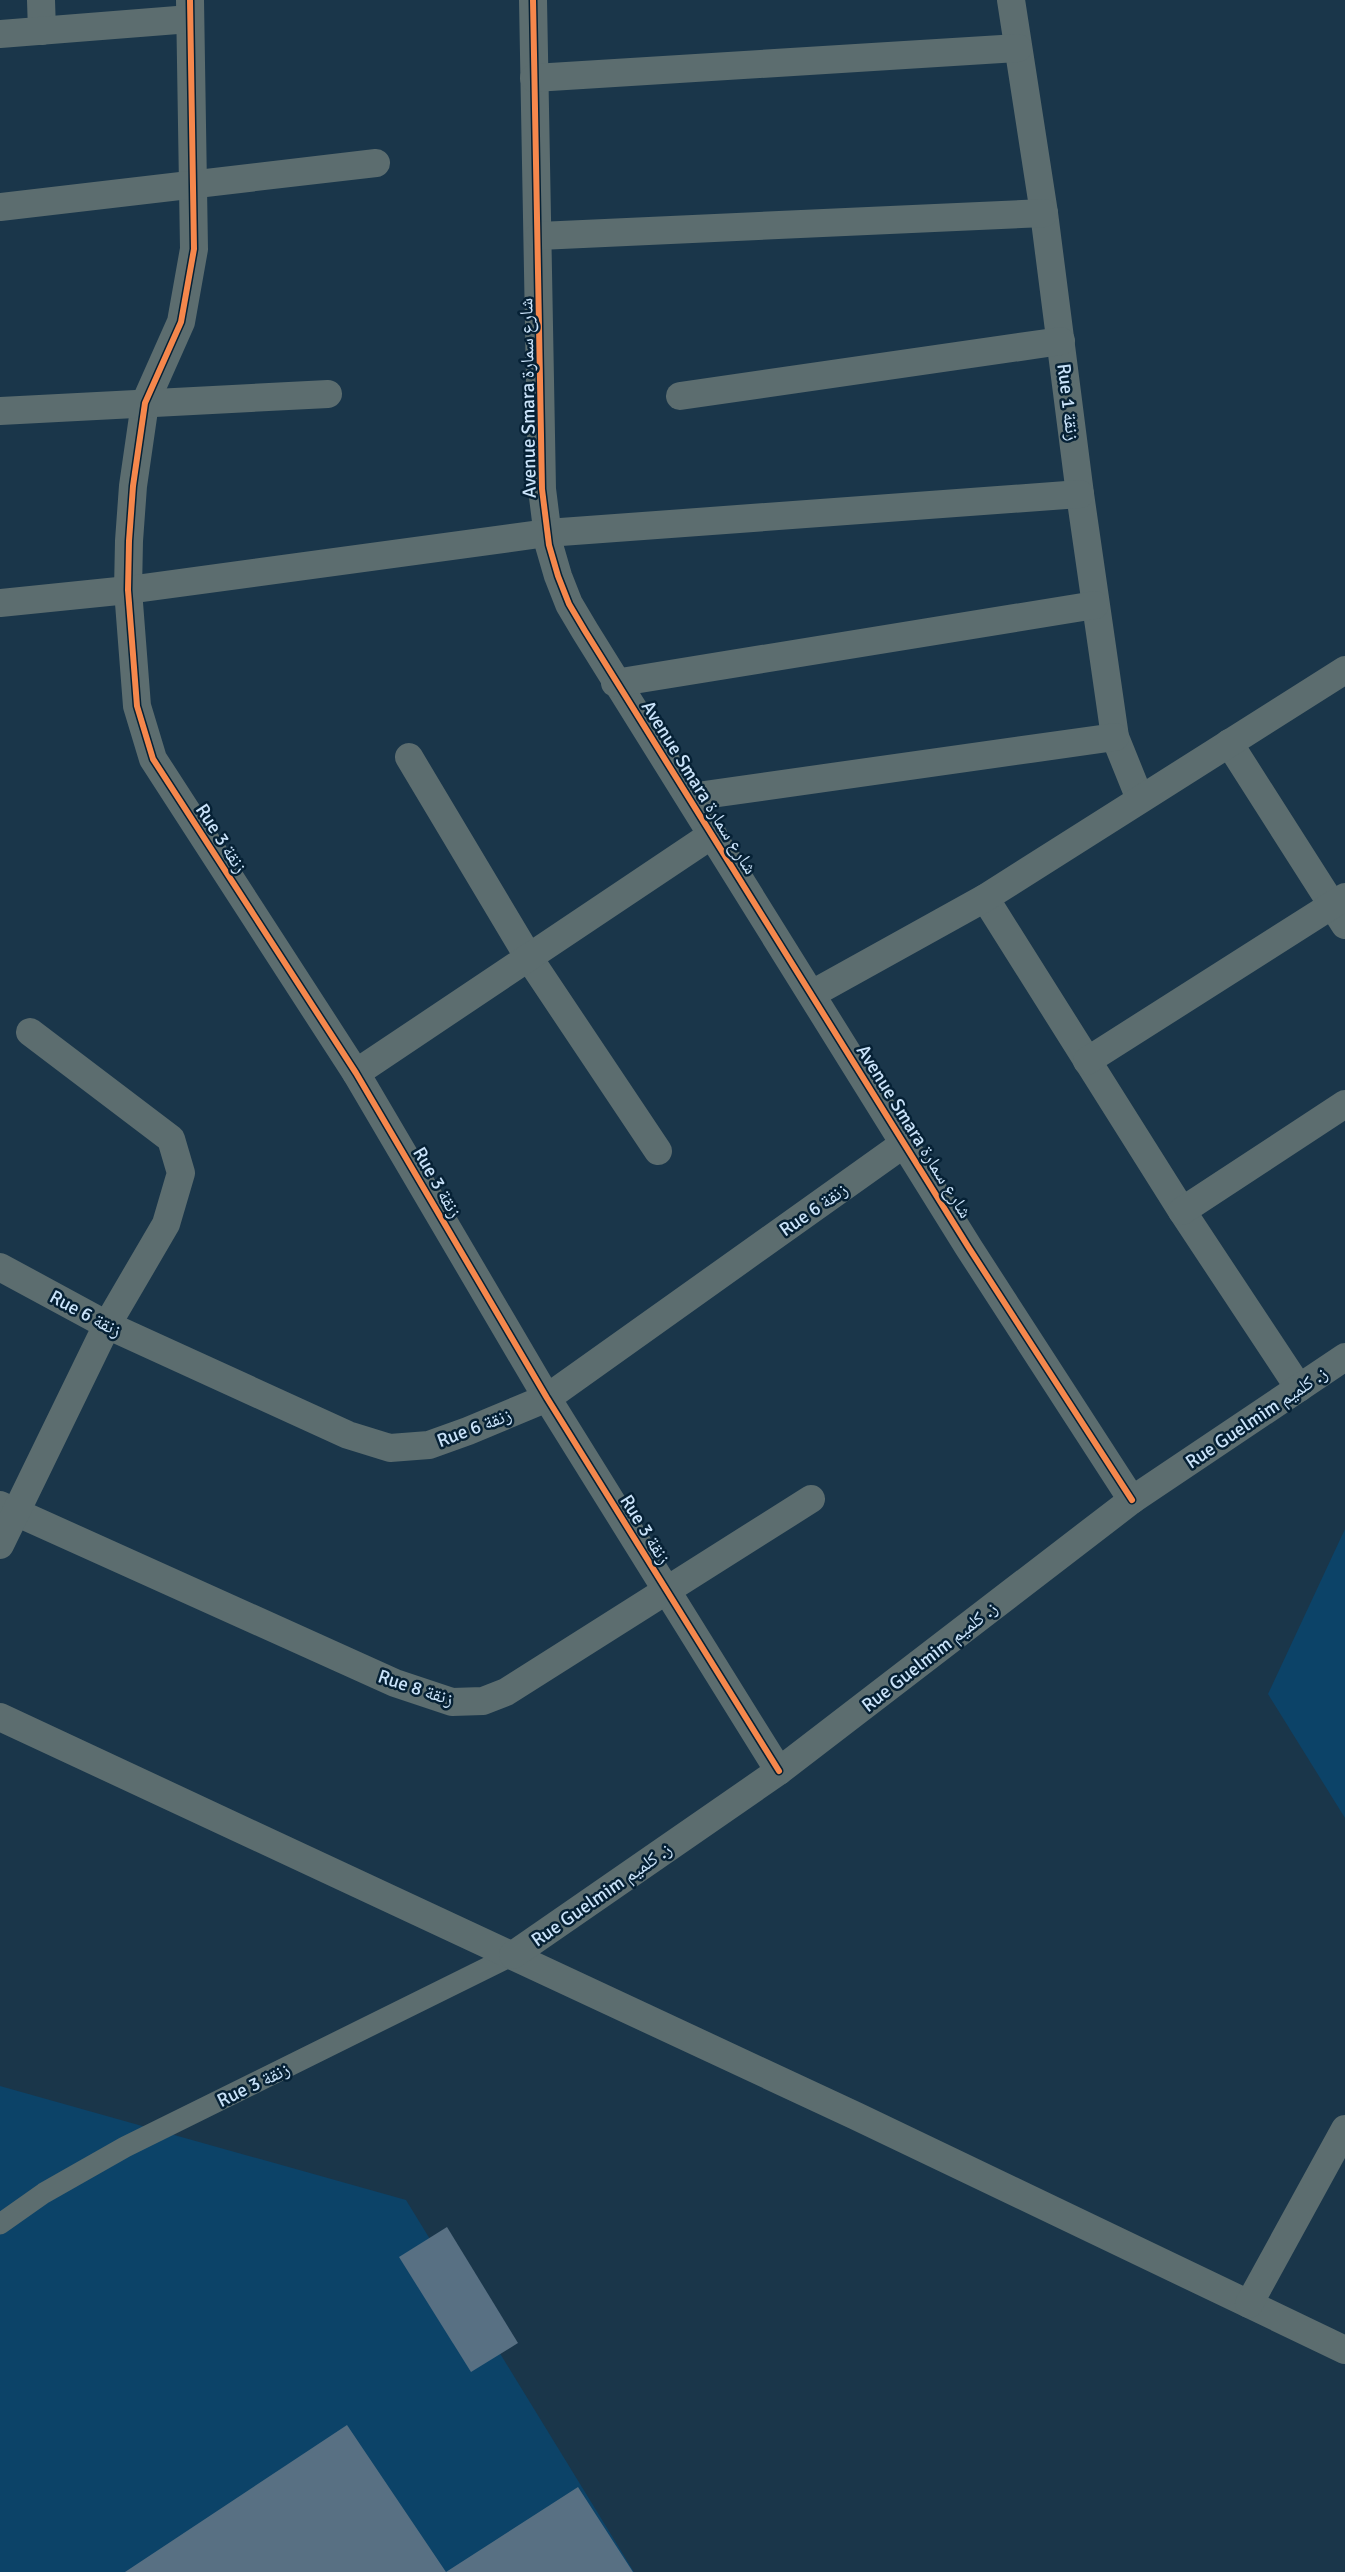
<svg xmlns="http://www.w3.org/2000/svg" width="1345" height="2572" font-family="Signika,'Noto Naskh Arabic',sans-serif">
<style>
.built{fill:#0c4368}
.building{fill:#587083}
.lines{fill:none;stroke-linecap:round;stroke-linejoin:round}
.lane{stroke:#5c6d6f;stroke-width:21}
.street{stroke:#5c6d6f;stroke-width:28}
.cycleway-casing{stroke:#062135;stroke-width:9}
.cycleway{stroke:#f5874c;stroke-width:6}
.labels{text-anchor:middle;stroke-width:5;stroke-linejoin:round;paint-order:stroke}
.street-label{font-size:19px;fill:#cae3fa;stroke:#062135}
</style>
<rect width="100%" height="100%" fill="#1a364a"/>
<g class="built">
<path d="M1345,1529V1818L1268,1694Z"/>
<path d="M0,2086L406,2200L634,2572H0Z"/>
</g>
<g class="building">
<path d="M447,2227L518,2343L471,2372L399,2257Z"/>
<path d="M347,2425L446,2572L578,2487L633,2572H125Z"/>
</g>
<g class="lines">
<path class="lane" d="M0,2224L44,2193L125,2147L513,1955"/>
<g class="street">
<path d="M41,0L42,31"/>
<path d="M190,0L194,249L181,322L145,403L133,486L129,541L128,590L137,706L153,759L356,1073L547,1398L779,1771"/>
<path d="M533,0L542,489L549,545L558,576L569,604L585,631L969,1248L1132,1500"/>
<path d="M1011,0L1044,213L1080,494L1115,737L1140,799"/>
<path d="M0,34L190,19"/>
<path d="M534,78L1018,48"/>
<path d="M0,207L376,163"/>
<path d="M539,236L1044,213"/>
<path d="M680,396L1061,341"/>
<path d="M0,411L328,394"/>
<path d="M0,603L128,590L547,533L1080,494"/>
<path d="M615,683L1095,605"/>
<path d="M1229,743L1345,925"/>
<path d="M409,757L529,958L658,1151"/>
<path d="M690,797L1115,737"/>
<path d="M985,898L1182,1211L1299,1388"/>
<path d="M812,994L985,898L1345,670"/>
<path d="M1087,1061L1345,897"/>
<path d="M356,1073L713,834"/>
<path d="M1182,1211L1345,1104"/>
<path d="M0,1267L107,1325L348,1435L390,1448L429,1445L468,1431L547,1398L905,1143"/>
<path d="M0,1505L395,1683L452,1702L483,1701L506,1692L811,1499"/>
<path d="M0,1545L107,1325L166,1224L181,1173L171,1139L30,1032"/>
<path d="M0,1717L856,2116L1345,2350"/>
<path d="M513,1955L779,1771L1132,1500L1345,1357"/>
<path d="M1249,2304L1345,2129"/>
</g>
<g class="cycleway-casing">
<g id="cycleway">
<path d="M190,0L194,249L181,322L145,403L133,486L129,541L128,590L137,706L153,759L356,1073L547,1398L779,1771"/>
<path d="M533,0L542,489L549,545L558,576L569,604L585,631L969,1248L1132,1500"/>
</g>
</g>
<use href="#cycleway" class="cycleway"/>
</g>
<g class="labels">
<g class="street-label">
<text transform="translate(527 398) rotate(-91)" y="7">Avenue Smara شارع سمارة</text>
<text transform="translate(1069 402) rotate(83)" y="7">Rue 1 زنقة</text>
<text transform="translate(700 787) rotate(58)" y="7">Avenue Smara شارع سمارة</text>
<text transform="translate(222 838) rotate(57)" y="7">Rue 3 زنقة</text>
<text transform="translate(915 1131) rotate(58)" y="7">Avenue Smara شارع سمارة</text>
<text transform="translate(438 1182) rotate(60)" y="7">Rue 3 زنقة</text>
<text transform="translate(813 1209) rotate(-35)" y="7">Rue 6 زنقة</text>
<text transform="translate(86 1313) rotate(28)" y="7">Rue 6 زنقة</text>
<text transform="translate(1256 1417) rotate(-34)" y="7">Rue Guelmim ز. كلميم</text>
<text transform="translate(474 1427) rotate(-21)" y="7">Rue 6 زنقة</text>
<text transform="translate(646 1529) rotate(58)" y="7">Rue 3 زنقة</text>
<text transform="translate(929 1656) rotate(-38)" y="7">Rue Guelmim ز. كلميم</text>
<text transform="translate(416 1687) rotate(18)" y="7">Rue 8 زنقة</text>
<text transform="translate(601 1894) rotate(-35)" y="7">Rue Guelmim ز. كلميم</text>
<text transform="translate(253 2084) rotate(-26)" y="7">Rue 3 زنقة</text>
</g>
</g>
</svg>
